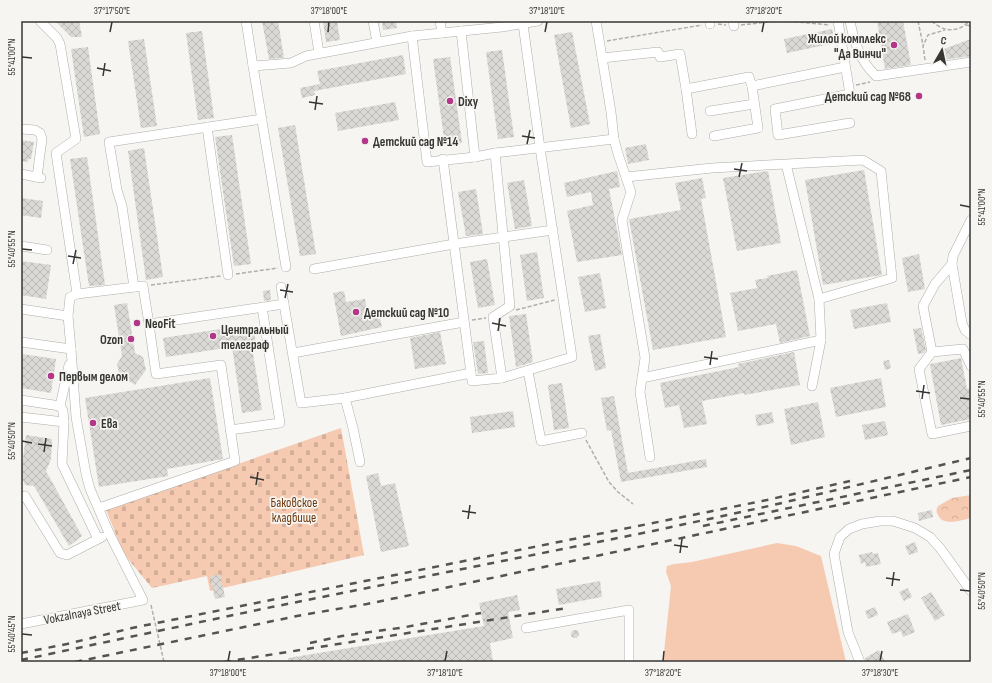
<svg xmlns="http://www.w3.org/2000/svg" width="992" height="683" font-family="'Sofia Sans Condensed',sans-serif">
<style>
.grass{fill:#f5cab0}
.forest{fill:url(#forest-crowns)}
.cemetery{fill:url(#cemetery-stones)}
.building{fill:url(#building-cross-hatch)}
.lines{fill:none;stroke-linecap:round;stroke-linejoin:round}
.minor-casing{stroke:#aeada9;stroke-width:10}
.path{stroke:#b0afac;stroke-width:1.5;stroke-dasharray:4 2;stroke-linecap:butt}
.minor{stroke:#fff;stroke-width:9}
.rail{stroke:#545453;stroke-width:2.5;stroke-dasharray:7 7;stroke-linecap:butt}
.ticks{fill:none;stroke:#363635;stroke-width:1.5}
.poi-dot{fill:#b33788;stroke:#f6f5f1;stroke-width:1.5}
.labels{text-anchor:middle;stroke-width:3.5;stroke-linejoin:round;paint-order:stroke}
.poi-label{font-size:13px;font-weight:bold;fill:#363635;stroke:#f6f5f1;text-anchor:start}
.park-label{font-size:13px;fill:#6e390f;stroke:#f6f5f1}
.street-label{font-size:13px;fill:#363635;stroke:#f6f5f1}
.neatline{fill:none;stroke:#363635;stroke-width:1.5}
.ticks-label{font-size:10px;text-anchor:middle;fill:#363635}
</style>
<defs>
<pattern id="forest-crowns" width="20" height="18" patternUnits="userSpaceOnUse"><rect width="20" height="18" fill="#f5cab0"/><path d="M2 6a3 3 0 1 1 6 0M12 15a3 3 0 1 1 6 0" fill="none" stroke="#d3ae98"/></pattern>
<pattern id="cemetery-stones" width="16" height="16" patternUnits="userSpaceOnUse"><rect width="16" height="16" fill="#f5cab0"/><path d="M2 7V4a2 2 0 0 1 4 0v3zM10 15v-3a2 2 0 0 1 4 0v3z" fill="#d3ae98"/></pattern>
<pattern id="building-cross-hatch" width="8" height="8" patternUnits="userSpaceOnUse"><rect width="8" height="8" fill="#dbd9d5"/><path d="M0 0l8 8M0 8l8-8" fill="none" stroke="#bdbbb7"/></pattern>
</defs>
<rect width="100%" height="100%" fill="#f6f5f1"/>
<path class="grass" d="M777,543L796,546L821,556L846,662H663L671,586L666,572L667,566L674,564L692,562Z"/>
<path class="forest" d="M971,495V518C962,520 943,527 938,515C936,512 936,509 938,506L952,498Z"/>
<path class="cemetery" d="M341,428L364,555L210,591L207,576L152,588L124,554L106,510Z"/>
<g class="building">
<path d="M62,21H79L82,37H71L56,22Z"/>
<path d="M262,21H278L284,58L269,59Z"/>
<path d="M323,21H337L340,40L326,42Z"/>
<path d="M382,21H396L397,28L383,30Z"/>
<path d="M877,21H903L911,65L885,69Z"/>
<path d="M832,29L835,43L787,53L784,39Z"/>
<path d="M202,31L214,118L198,120L186,33Z"/>
<path d="M572,32L590,124L571,128L554,35Z"/>
<path d="M144,39L157,126L141,128L128,41Z"/>
<path d="M971,39V56L942,60L938,51Z"/>
<path d="M88,47L100,134L84,137L71,49Z"/>
<path d="M502,50L514,137L498,139L486,52Z"/>
<path d="M403,55L406,74L314,91L315,95L302,98L300,88L320,84L317,71Z"/>
<path d="M450,57L462,143L445,145L433,59Z"/>
<path d="M395,102L399,120L338,131L335,113Z"/>
<path d="M295,125L316,254L300,256L278,128Z"/>
<path d="M232,135L251,264L234,266L215,137Z"/>
<path d="M21,140L34,142L31,159H28V162L21,161Z"/>
<path d="M646,144L649,160L628,164L625,148Z"/>
<path d="M144,148L163,277L146,280L128,151Z"/>
<path d="M87,157L105,285L89,286L70,159Z"/>
<path d="M864,170L882,275L823,285L805,180Z"/>
<path d="M617,171L620,187L609,189L622,255L577,262L567,211L593,205L591,192L567,197L564,183Z"/>
<path d="M768,171L781,243L737,251L723,178Z"/>
<path d="M702,178L706,198L701,199L726,337L653,350L629,219L681,210L675,183Z"/>
<path d="M524,180L532,226L515,229L507,183Z"/>
<path d="M476,189L483,234L466,236L458,192Z"/>
<path d="M21,198L43,201L41,218L21,215Z"/>
<path d="M537,252L544,298L527,301L520,255Z"/>
<path d="M919,254L925,289L908,292L902,258Z"/>
<path d="M487,259L495,305L478,308L470,262Z"/>
<path d="M21,261L51,265L46,299L21,295Z"/>
<path d="M797,270L810,336L780,343L776,324L738,331L730,293L757,288L755,280L768,278L767,276Z"/>
<path d="M600,273L606,308L585,312L578,277Z"/>
<path d="M270,290L271,300L264,301L263,291Z"/>
<path d="M344,291L346,302L365,299L368,316L379,314L382,327L341,336L333,293Z"/>
<path d="M127,303L135,353L143,357L146,370L135,385L119,374L117,364L122,356L114,305Z"/>
<path d="M887,303L891,322L854,329L850,310Z"/>
<path d="M526,314L533,362L516,367L509,316Z"/>
<path d="M227,328L228,333L253,328L256,343L252,347L262,410L242,413L232,347L166,357L163,338Z"/>
<path d="M921,328L926,350L924,353L918,354L913,329Z"/>
<path d="M440,332L446,364L415,369L410,338Z"/>
<path d="M600,334L606,368L595,371L588,336Z"/>
<path d="M484,341L488,373L478,374L473,342Z"/>
<path d="M794,352L800,385L744,395V393L702,401L707,424L684,428L679,405L665,408L660,383L739,367L738,364Z"/>
<path d="M22,354L56,359L51,393L21,388Z"/>
<path d="M961,358L967,389L971,388V419L941,425L930,365L931,364Z"/>
<path d="M889,360L891,368L885,370L883,361Z"/>
<path d="M210,378L223,459L167,469L168,476L99,487L85,398Z"/>
<path d="M881,378L886,407L836,417L830,388Z"/>
<path d="M562,383L569,428L554,430L548,385Z"/>
<path d="M614,396L628,473L706,459L707,467L621,482L611,430L607,431L601,398Z"/>
<path d="M818,402L825,437L791,445L784,409Z"/>
<path d="M513,411L515,427L472,433L470,417Z"/>
<path d="M772,412L774,423L757,426L755,415Z"/>
<path d="M885,421L888,435L865,440L862,425Z"/>
<path d="M26,435L52,439L51,459L46,471L82,536L69,546L34,486L25,485L21,475Z"/>
<path d="M378,473L381,486L395,483L409,546L381,552L366,476Z"/>
<path d="M932,510L933,517L919,521L918,513Z"/>
<path d="M915,542L918,552L909,555L905,546Z"/>
<path d="M872,552L873,554L878,553L881,564L866,567L865,562L861,564L859,555Z"/>
<path d="M220,574L225,597L215,599L210,577Z"/>
<path d="M600,581L602,597L559,605L556,589Z"/>
<path d="M908,588L912,597L904,601L899,592Z"/>
<path d="M931,592L945,615L935,621L921,598Z"/>
<path d="M517,595L520,610L508,612L513,638L490,643L493,662H288V658L484,626L479,603Z"/>
<path d="M875,607L878,615L868,619L865,611Z"/>
<path d="M908,614L915,632L903,637L901,631L892,634L887,622Z"/>
<circle cx="575" cy="634" r="4"/>
<path d="M879,650L885,662H866L865,658Z"/>
</g>
<g class="lines">
<g class="minor-casing">
<g id="minor">
<path d="M246,21L253,66"/>
<path d="M314,21L319,53"/>
<path d="M373,21L377,42"/>
<path d="M440,21L442,33"/>
<path d="M596,21L611,112L614,139L618,154L631,192L622,220L645,358L640,392L650,457"/>
<path d="M710,21V24"/>
<path d="M733,21L734,26"/>
<path d="M838,21L850,94L775,109L778,135L850,123"/>
<path d="M850,21C854,42 860,61 876,76L971,62"/>
<path d="M461,31L475,157"/>
<path d="M412,36L427,162L475,157L495,153L614,139"/>
<path d="M602,58L658,52L660,57L680,54L686,89"/>
<path d="M710,111L754,104"/>
<path d="M207,127L228,275"/>
<path d="M21,129L35,130L40,133L42,139L37,177"/>
<path d="M692,134L686,89L749,77L752,86"/>
<path d="M714,136L758,128L752,86L845,67"/>
<path d="M443,159L472,381L502,378L493,317L510,306L495,153"/>
<path d="M21,174L41,178"/>
<path d="M626,177L712,168L863,160L881,171L892,278L819,299L786,164"/>
<path d="M971,220L953,256L952,264L962,323L965,330L971,335"/>
<path d="M21,246L47,250"/>
<path d="M952,264L935,284L923,306L932,352L919,369L932,434L971,426"/>
<path d="M286,267L253,66L291,63L306,56L412,36L502,27L538,21"/>
<path d="M314,269L454,244L553,230"/>
<path d="M134,287L122,206L117,190L109,142L262,119"/>
<path d="M281,287L301,403L345,398L471,373"/>
<path d="M77,294L143,286L149,324"/>
<path d="M21,309L68,316L70,297L77,294L56,153L76,139L60,44L57,38L40,21"/>
<path d="M68,316L71,349"/>
<path d="M21,342L71,349L76,417L86,474L90,489L109,533L143,600L21,624"/>
<path d="M932,352L963,349L971,366"/>
<path d="M293,353L464,322"/>
<path d="M69,365L60,406L63,411L64,422L62,464L98,539"/>
<path d="M528,371L541,441L582,433"/>
<path d="M502,378L572,357L540,148L523,24"/>
<path d="M642,378L821,340"/>
<path d="M812,386L821,340L819,299"/>
<path d="M345,398L353,428L360,462"/>
<path d="M21,400L60,406"/>
<path d="M21,417L64,422"/>
<path d="M230,430L280,423L262,307"/>
<path d="M21,498L25,496L60,553L67,555L102,537"/>
<path d="M99,508L235,461L221,365L156,374L149,324L284,304"/>
<path d="M526,628L629,610V662"/>
<path d="M860,662L848,632L834,554L840,537L849,529L862,524L880,521H893L915,528L930,537L940,548L971,591"/>
</g>
</g>
<g class="path">
<path d="M788,21L830,25"/>
<path d="M918,21L923,45"/>
<path d="M932,21C942,32 959,33 969,21"/>
<path d="M718,24L726,25"/>
<path d="M741,25L777,21"/>
<path d="M966,25L971,26"/>
<path d="M607,41L702,25"/>
<path d="M925,60L923,46L928,35L945,30"/>
<path d="M856,85L870,82"/>
<path d="M236,274L278,268"/>
<path d="M151,285L221,276"/>
<path d="M516,310L555,300"/>
<path d="M472,320L486,318"/>
<path d="M586,440L609,482L618,492L633,504"/>
<path d="M151,605L164,662"/>
</g>
<use href="#minor" class="minor"/>
<g class="rail">
<path d="M703,526L971,470"/>
<path d="M310,643L342,636L406,627L481,613"/>
<path d="M21,653L67,644L132,628L767,500L850,481"/>
<path d="M21,660L262,609L653,531L769,506L971,458"/>
<path d="M75,662L302,615L367,604L430,591L971,477"/>
<path d="M224,662L567,608"/>
</g>
</g>
<path class="ticks" d="M110,32L112,22M328,32L329,22M545,32L547,22M762,32L764,22M22,57L32,58M97,68L111,71M103,76L105,63M309,102L323,104M315,110L317,96M522,136L535,138M527,144L530,130M734,169L747,171M739,177L742,163M960,205L970,207M22,249L32,250M68,256L81,258M73,264L76,250M280,290L293,292M285,298L288,284M492,323L506,326M498,331L500,318M704,357L718,359M710,365L712,351M916,391L930,393M960,398L970,399M922,399L924,385M22,441L32,443M38,444L52,446M44,452L46,438M250,477L264,480M256,485L258,472M462,511L476,513M468,519L470,505M674,545L688,547M680,553L682,539M886,578L900,580M892,586L894,572M960,590L970,591M22,634L32,635M228,661L230,651M445,661L447,651M663,661L664,651M880,661L882,651"/>
<g class="poi-dot">
<circle cx="894" cy="45" r="4"/>
<circle cx="919" cy="96" r="4"/>
<circle cx="450" cy="101" r="4"/>
<circle cx="365" cy="141" r="4"/>
<circle cx="356" cy="312" r="4"/>
<circle cx="137" cy="323" r="4"/>
<circle cx="213" cy="336" r="4"/>
<circle cx="131" cy="339" r="4"/>
<circle cx="51" cy="376" r="4"/>
<circle cx="93" cy="423" r="4"/>
</g>
<g class="labels">
<g class="poi-label">
<text x="886" y="43" text-anchor="end">Жилой комплекс<tspan x="886" dy="15">"Да Винчи"</tspan></text>
<text x="911" y="101" text-anchor="end">Детский сад №68</text>
<text x="458" y="106">Dixy</text>
<text x="373" y="146">Детский сад №14</text>
<text x="364" y="317">Детский сад №10</text>
<text x="145" y="328">NeoFit</text>
<text x="221" y="334">Центральный<tspan x="221" dy="15">телеграф</tspan></text>
<text x="123" y="344" text-anchor="end">Ozon</text>
<text x="59" y="381">Первым делом</text>
<text x="101" y="428">Ева</text>
</g>
<g class="park-label">
<text x="294" y="507">Баковское<tspan x="294" dy="15">кладбище</tspan></text>
</g>
<g class="street-label">
<text transform="translate(82 612) rotate(-11)" y="5">Vokzalnaya Street</text>
</g>
</g>
<rect width="992" height="683" fill="none" stroke="#f6f5f1" stroke-width="44"/>
<g transform="translate(942 50) rotate(9)" stroke="#f6f5f1" stroke-width="3" paint-order="stroke">
<path d="M0-3L7 15L0 10L-7 15Z" fill="#363635"/>
<text y="-6" font-size="11" font-weight="bold" text-anchor="middle" fill="#363635">С</text>
</g>
<rect x="22" y="22" width="948" height="639" class="neatline"/>
<g class="ticks-label">
<text x="112" y="14">37°17'50"E</text>
<text x="329" y="14">37°18'00"E</text>
<text x="547" y="14">37°18'10"E</text>
<text x="764" y="14">37°18'20"E</text>
<text transform="translate(11 57) rotate(-90)" y="4">55°41'00"N</text>
<text transform="translate(981 207) rotate(-90)" y="4">55°41'00"N</text>
<text transform="translate(11 249) rotate(-90)" y="4">55°40'55"N</text>
<text transform="translate(981 399) rotate(-90)" y="4">55°40'55"N</text>
<text transform="translate(11 441) rotate(-90)" y="4">55°40'50"N</text>
<text transform="translate(981 591) rotate(-90)" y="4">55°40'50"N</text>
<text transform="translate(11 634) rotate(-90)" y="4">55°40'45"N</text>
<text x="228" y="676">37°18'00"E</text>
<text x="445" y="676">37°18'10"E</text>
<text x="663" y="676">37°18'20"E</text>
<text x="880" y="676">37°18'30"E</text>
</g>
</svg>
